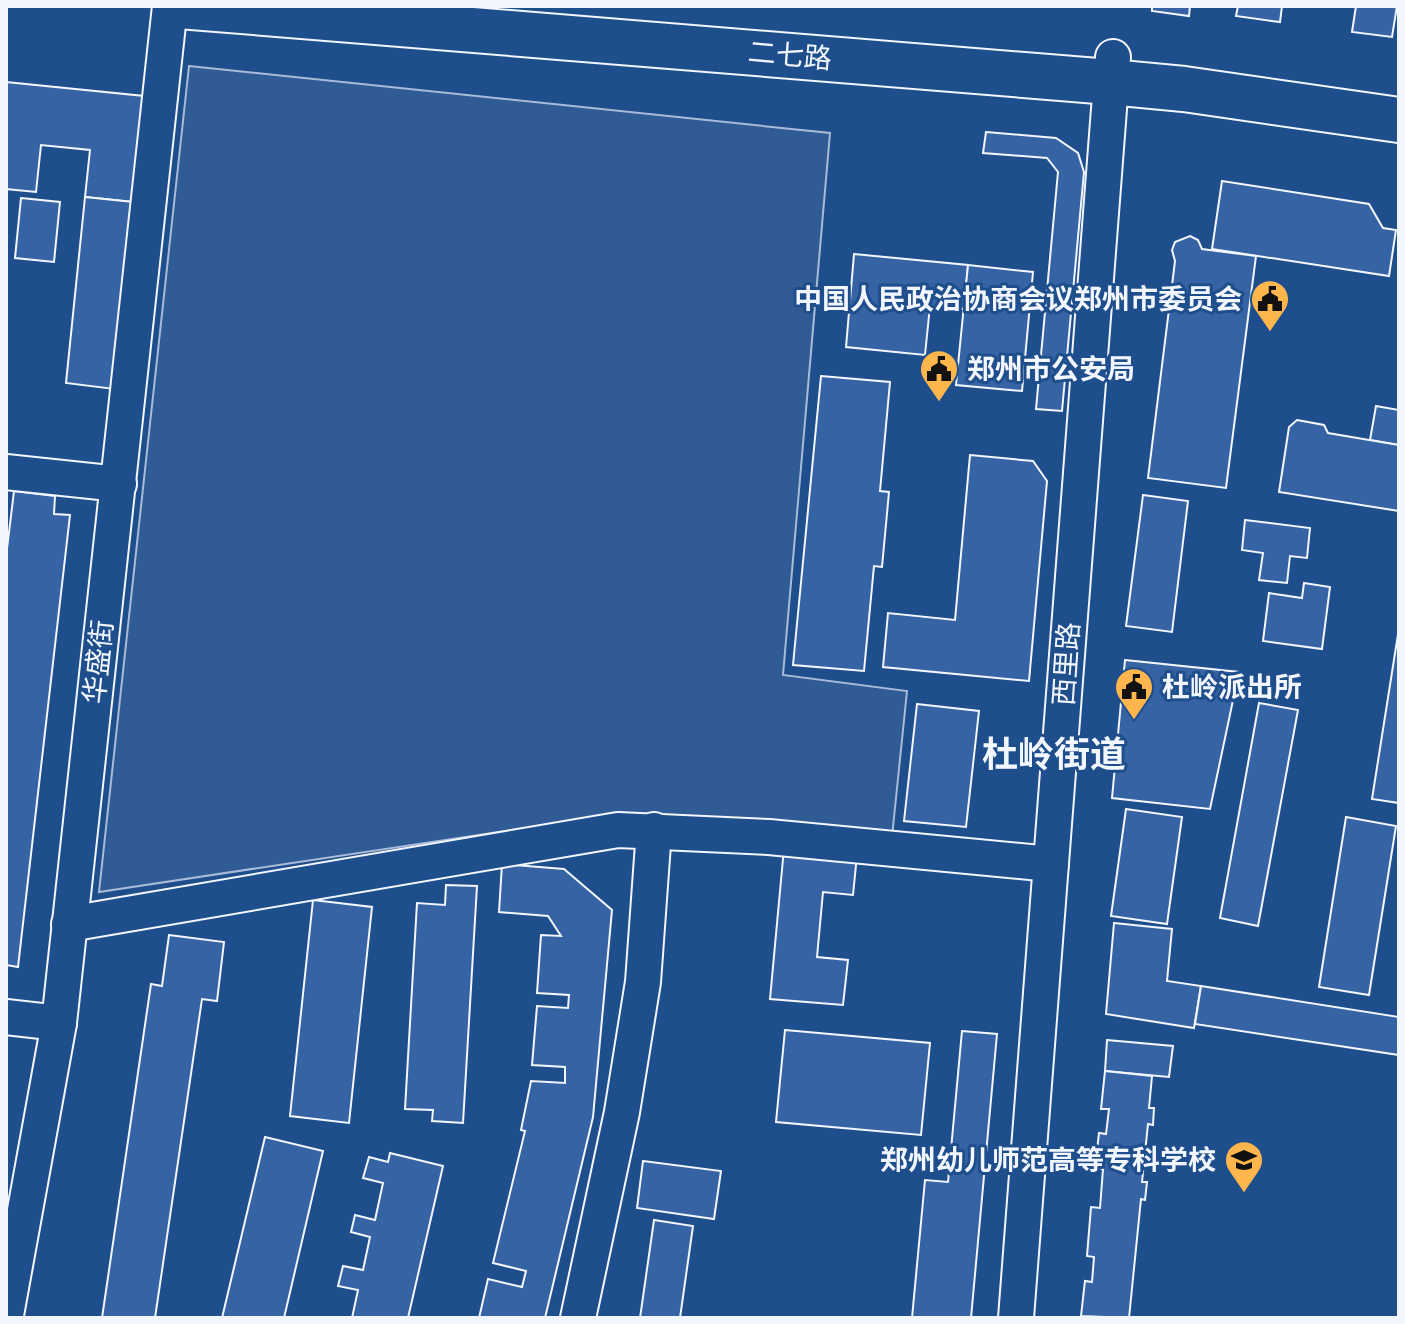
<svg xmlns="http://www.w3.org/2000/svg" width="1405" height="1324" font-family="'Alegreya Sans','Noto Sans SC',sans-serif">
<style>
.built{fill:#305b95;stroke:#a8bbd7;stroke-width:2}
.building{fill:#3563a3;stroke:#f2f6ff;stroke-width:2}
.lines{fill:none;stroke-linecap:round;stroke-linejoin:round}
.minor-casing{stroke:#f2f6ff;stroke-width:38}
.major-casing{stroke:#f2f6ff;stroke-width:48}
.minor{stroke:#1f4e8c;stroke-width:34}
.major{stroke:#1f4e8c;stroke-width:44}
.labels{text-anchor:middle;stroke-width:6;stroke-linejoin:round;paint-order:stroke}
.street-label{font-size:28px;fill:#f2f6ff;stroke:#1f4e8c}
.poi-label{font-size:28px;font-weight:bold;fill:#f2f6ff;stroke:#1f4e8c;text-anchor:end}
.district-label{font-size:36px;font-weight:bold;fill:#f2f6ff;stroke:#1f4e8c}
</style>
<rect width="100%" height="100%" fill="#1f4e8c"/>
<path class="built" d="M189,66L830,133L783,675L907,691L892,837L624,813L99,892Z"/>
<g class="building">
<path d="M1152,6H1190L1189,16L1152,11Z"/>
<path d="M1238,6H1282L1280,22L1236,16Z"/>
<path d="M1356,6H1397L1392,37L1352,32Z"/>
<path d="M6,82L144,96L133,202L85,197L90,150L41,145L36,192L6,189Z"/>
<path d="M986,132L1056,138L1078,153L1084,172L1062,411L1036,409L1058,172L1047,158L983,153Z"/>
<path d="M1222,181L1369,204L1383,228L1396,230L1389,276L1212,249Z"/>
<path d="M85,197L133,202L114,389L66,383Z"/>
<path d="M21,198L60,202L54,262L15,258Z"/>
<path d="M1190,236L1198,240L1202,249L1256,256L1226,488L1148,478L1175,261L1172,250L1175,242Z"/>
<path d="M854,254L968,265L964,309L930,306L925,355L846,347Z"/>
<path d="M968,265L1033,272L1022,391L956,385Z"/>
<path d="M821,376L890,382L880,491L889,492L882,567L874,566L864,671L793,665Z"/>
<path d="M1376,406L1399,410V445L1370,440Z"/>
<path d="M1297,420L1324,425L1328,433L1399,445V511L1279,492L1289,427Z"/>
<path d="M970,455L1033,461L1047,481L1029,681L883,667L888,613L955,620Z"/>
<path d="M14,491L55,496L54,514L70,515L18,967L6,965V557Z"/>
<path d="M1143,495L1188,501L1172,632L1126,626Z"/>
<path d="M1245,520L1310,528L1307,558L1290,556L1287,583L1259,580L1263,553L1242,550Z"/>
<path d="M1304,583L1330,587L1322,649L1263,641L1269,593L1302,598Z"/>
<path d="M1399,628V803L1372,799Z"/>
<path d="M1125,660L1239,672L1210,809L1112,798Z"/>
<path d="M1259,703L1298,710L1258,926L1220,918Z"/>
<path d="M917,704L979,711L966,827L904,821Z"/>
<path d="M1126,809L1182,817L1167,924L1111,916Z"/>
<path d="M1346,817L1396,826L1369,995L1319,987Z"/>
<path d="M784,848L857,855L853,895L823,892L817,957L848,960L843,1005L770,999Z"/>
<path d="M502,864L564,869L612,910L593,1117L545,1318H479L488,1279L522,1287L526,1271L493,1263L525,1131L521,1130L531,1081L565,1083V1067L532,1065L537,1006L568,1008L569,995L537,993L541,935L561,936L548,916L499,912Z"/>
<path d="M446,885L477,886L463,1123L432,1121L433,1110L405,1109L417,903L445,905Z"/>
<path d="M313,900L372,907L349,1123L290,1116Z"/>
<path d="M1114,923L1172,929L1167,981L1201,986L1194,1028L1106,1014Z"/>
<path d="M169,935L224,942L217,1001L202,999L155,1318H102L151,984L162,986Z"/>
<path d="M1201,986L1399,1017V1055L1195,1024Z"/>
<path d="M785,1030L930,1043L921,1135L776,1122Z"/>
<path d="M962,1031L997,1034L971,1318H912L925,1180L948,1182Z"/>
<path d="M1107,1040L1173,1046L1169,1077L1105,1071Z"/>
<path d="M1105,1071L1152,1076L1149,1108H1154L1153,1125L1148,1124L1142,1182H1147L1145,1200L1141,1199L1129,1318L1081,1316L1085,1281L1092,1282L1094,1257L1087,1256L1091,1207L1100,1208L1103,1169L1095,1168L1099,1133L1106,1134L1109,1109H1101Z"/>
<path d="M265,1137L323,1151L284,1318H222Z"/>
<path d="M390,1153L443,1166L408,1318H352L358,1290L338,1286L343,1266L363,1270L370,1237L351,1232L355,1215L375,1220L383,1183L363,1178L369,1157L388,1162Z"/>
<path d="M643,1161L721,1171L714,1219L637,1208Z"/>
<path d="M654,1220L693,1226L680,1318H640Z"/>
</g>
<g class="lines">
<g class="minor-casing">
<g id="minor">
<path d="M6,472L119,484"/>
<path d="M69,924L618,830L769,837L1051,864"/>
<path d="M6,1017L59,1023"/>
<path d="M6,1315L59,1023L170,6"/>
<path d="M578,1318L622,1112L643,982L654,830"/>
<path d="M1016,1318L1113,57"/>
</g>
</g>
<g class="major-casing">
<path id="major" d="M179,6L1110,82L1184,89L1399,120"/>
</g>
<use href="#minor" class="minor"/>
<use href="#major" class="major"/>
</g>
<defs>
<g id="civic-pin" transform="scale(2)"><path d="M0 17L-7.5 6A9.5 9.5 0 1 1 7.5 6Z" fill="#ffb74d" stroke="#1f4e8c"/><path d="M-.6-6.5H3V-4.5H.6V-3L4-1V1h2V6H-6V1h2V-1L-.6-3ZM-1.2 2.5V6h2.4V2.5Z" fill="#111"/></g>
<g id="university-pin" transform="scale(2)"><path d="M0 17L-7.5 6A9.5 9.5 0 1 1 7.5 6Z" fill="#ffb74d" stroke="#1f4e8c"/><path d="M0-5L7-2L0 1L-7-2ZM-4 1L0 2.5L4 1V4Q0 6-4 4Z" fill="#111"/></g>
</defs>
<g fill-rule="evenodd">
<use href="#civic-pin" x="1270" y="299"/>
<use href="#civic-pin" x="939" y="369"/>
<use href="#civic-pin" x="1134" y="687"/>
<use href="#university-pin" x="1244" y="1160"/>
</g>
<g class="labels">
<g class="street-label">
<text transform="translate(790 55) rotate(5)" y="10">二七路</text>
<text transform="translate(98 662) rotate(-84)" y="10">华盛街</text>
<text transform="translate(1066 664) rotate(-86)" y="10">西里路</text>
</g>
<g class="poi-label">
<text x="1242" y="309">中国人民政治协商会议郑州市委员会</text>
<text x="967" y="379" text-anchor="start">郑州市公安局</text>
<text x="1162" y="697" text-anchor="start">杜岭派出所</text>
<text x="1216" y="1170">郑州幼儿师范高等专科学校</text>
</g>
<g class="district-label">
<text x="1054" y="767">杜岭街道</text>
</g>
</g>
<rect width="1405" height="1324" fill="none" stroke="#f2f6ff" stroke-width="16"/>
</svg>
